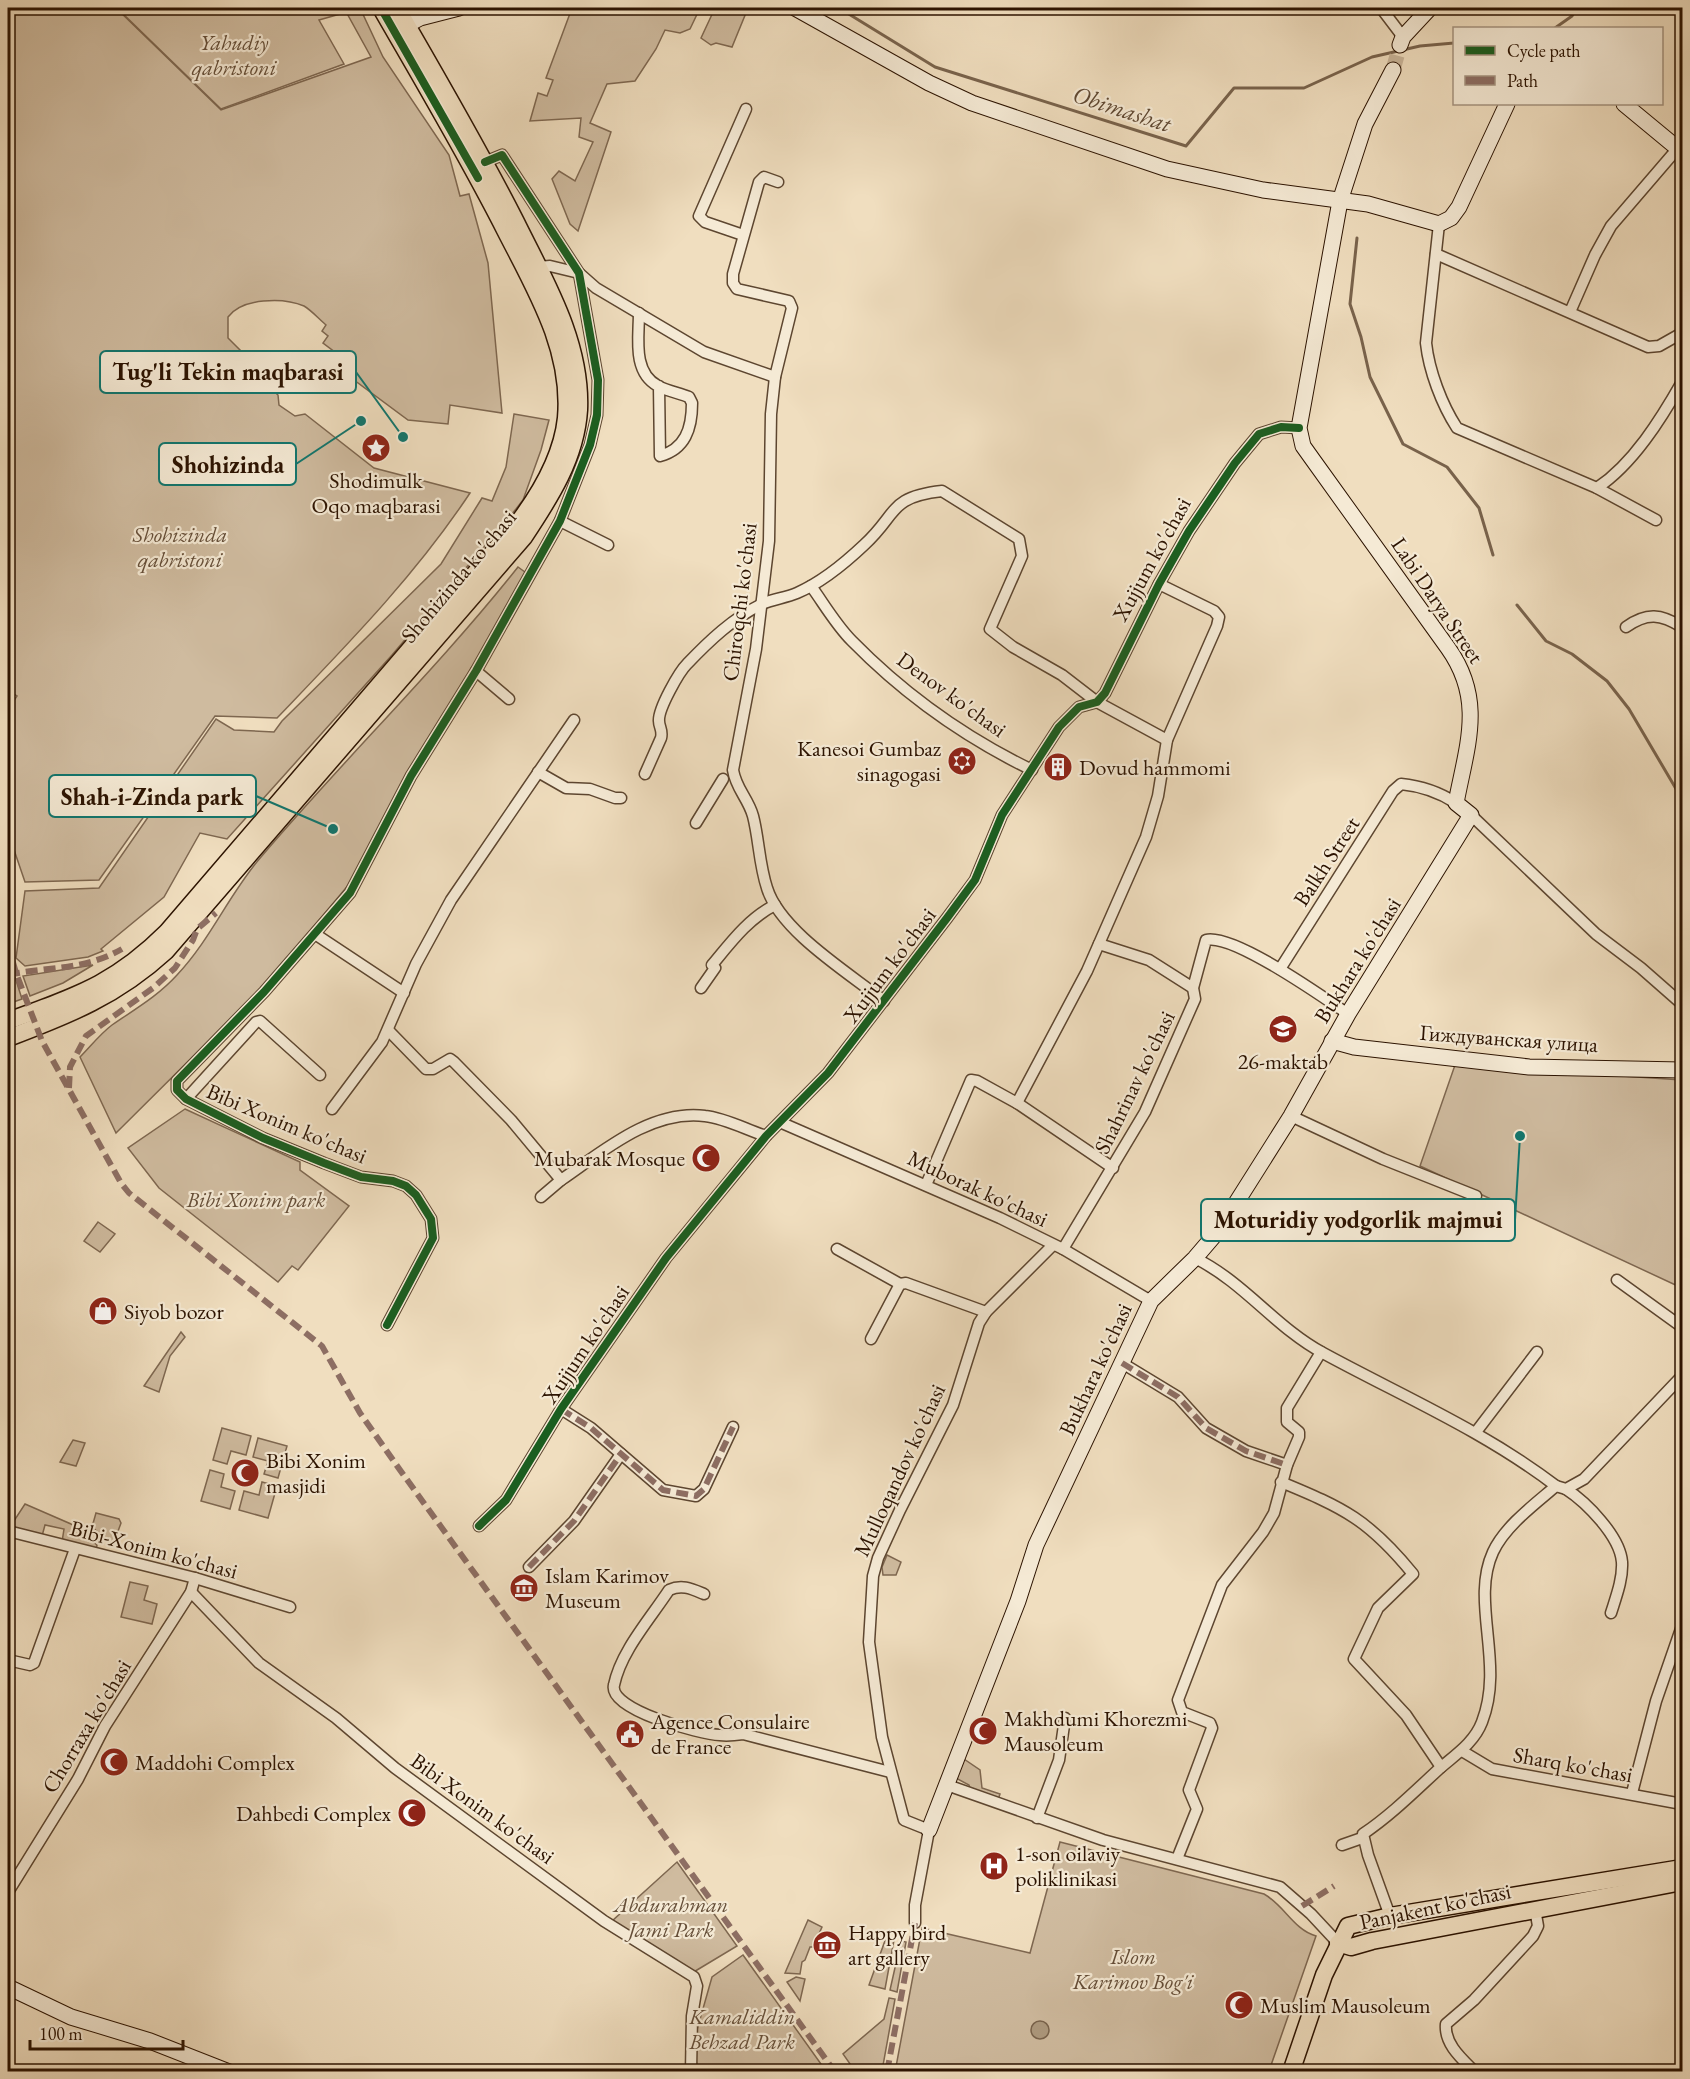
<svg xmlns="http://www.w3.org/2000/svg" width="1690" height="2079" font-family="'EB Garamond',serif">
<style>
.green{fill:#cfbb9f;stroke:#7e6750;stroke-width:1.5}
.water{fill:#ad997e;stroke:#79634c;stroke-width:1.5}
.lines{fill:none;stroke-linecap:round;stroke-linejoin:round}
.stream{stroke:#79634c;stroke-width:3}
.secondary-tunnel{stroke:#c9b599;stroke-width:15;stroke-dasharray:15 8;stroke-linecap:butt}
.street-casing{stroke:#5d4630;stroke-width:13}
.secondary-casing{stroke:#2c1301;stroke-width:17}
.primary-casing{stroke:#2c1301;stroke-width:19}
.street{stroke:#f5ead5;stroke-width:10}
.secondary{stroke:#f5ead5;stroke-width:15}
.primary{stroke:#f0debf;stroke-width:16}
.quiet{stroke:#8d6e63;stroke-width:6;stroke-dasharray:12 6;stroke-linecap:butt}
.cycleway-casing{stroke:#f5ead5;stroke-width:11}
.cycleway{stroke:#1b5e20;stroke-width:8}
.labels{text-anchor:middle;stroke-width:4.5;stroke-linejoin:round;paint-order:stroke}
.park-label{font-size:22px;font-style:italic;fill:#654e38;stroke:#f5ead5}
.poi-label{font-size:22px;fill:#2c1301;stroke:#f5ead5;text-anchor:start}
.street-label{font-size:22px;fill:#2c1301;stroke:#f5ead5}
.water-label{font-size:24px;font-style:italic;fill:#604933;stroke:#f5ead5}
.leader{fill:none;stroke:#0f766e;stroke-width:2}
.callout-dot{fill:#0f766e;stroke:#f5ead5;stroke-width:2}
.callout{fill:#f5ead5;stroke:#0f766e;stroke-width:2}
.callout-label{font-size:24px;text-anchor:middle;font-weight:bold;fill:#2c1301}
</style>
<rect width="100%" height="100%" fill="#f0debf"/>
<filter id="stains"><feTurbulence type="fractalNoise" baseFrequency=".00333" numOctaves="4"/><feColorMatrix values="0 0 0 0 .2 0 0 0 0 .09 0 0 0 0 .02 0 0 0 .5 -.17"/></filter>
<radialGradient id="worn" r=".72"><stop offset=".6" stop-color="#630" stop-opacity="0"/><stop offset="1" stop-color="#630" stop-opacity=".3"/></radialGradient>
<g class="green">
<path d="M8,8H116L221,110L371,57L344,8H360L383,57L449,155L460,196L469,194L488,263L502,413L450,405L448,424L408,420L342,371L348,362L323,343L328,336L322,331L326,325C319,319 311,310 304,306C283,297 242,298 228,317V338L251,361L248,369L278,395L279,405L295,416L305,414L374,468L470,493C415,576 346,646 277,718L215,716L99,880L25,882L12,844L8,811V710L17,696L8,690Z"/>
<path d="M117,8H336L340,14L319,20L344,64L221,109Z"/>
<path d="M572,8H700L690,29L680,33L665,30L656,49L635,81L607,84L590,123L611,132L578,231L570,224L552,179L559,171L575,181L593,142L579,137L581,118L530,121L538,93L547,96L553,80L546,78Z"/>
<path d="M715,8H748L732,47L716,43L711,45L701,38Z"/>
<path d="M514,414L549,420L541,450L523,500L516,509L392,655L227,839L200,833L164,897L101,949L103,951L88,957L25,966L16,958L25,891L99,888L216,719L234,730L274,732L282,721L441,564L482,498L492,501L506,467Z"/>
<path d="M518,567L529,575L350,883L267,983L116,1133L80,1057C90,1047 100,1034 112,1025C135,1009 158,996 177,975C211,939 229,894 261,857C345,758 438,668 518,567Z"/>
<path d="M93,965L63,983L30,996L23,976Z"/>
<path d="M15,977L22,999L8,1004V978Z"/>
<path d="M1455,1065L1682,1080V1288L1420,1166Z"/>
<path d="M185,1109L300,1162V1170L349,1206L298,1270L292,1266L278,1282L159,1188L128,1148Z"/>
<path d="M98,1222L115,1234L100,1252L84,1241Z"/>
<path d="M181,1332L185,1337L170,1356L159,1392L144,1386Z"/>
<path d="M222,1428L251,1436L246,1455L231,1451L227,1464L213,1460Z"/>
<path d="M258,1438L287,1446L278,1478L264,1474L268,1461L253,1457Z"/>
<path d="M73,1440L85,1443L76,1466L60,1462Z"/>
<path d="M210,1470L224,1474L221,1487L235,1491L230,1509L201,1501Z"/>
<path d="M262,1482L277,1486L268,1518L239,1510L244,1491L259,1495Z"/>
<path d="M25,1504L71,1524L97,1545L96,1550L62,1542L64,1529L45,1525L42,1536L10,1527Z"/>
<path d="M96,1513L119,1519L121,1523L113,1545L92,1527Z"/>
<path d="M887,1555L901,1562L896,1575H883L882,1567Z"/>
<path d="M130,1582L148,1586L144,1600L157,1604L152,1624L121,1617Z"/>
<path d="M961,1757L980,1770L982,1788L1000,1794L998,1800L971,1791L969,1785L954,1777Z"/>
<path d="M1060,1842L1264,1894C1284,1905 1294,1930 1316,1936L1269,2071L895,2072L922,1928L1030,1953Z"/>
<path d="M677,1862L737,1946L692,1973L611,1922Z"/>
<path d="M808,1920L822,1927L813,1947H810L805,1960L802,1962L800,1974L785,1973Z"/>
<path d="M886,1938L894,1940L885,1989L869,1985Z"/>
<path d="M901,1941L906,1942L897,1992L890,1990Z"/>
<path d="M743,1955L826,2071H698L693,2044L712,1977Z"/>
<path d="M796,1977L805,1979L800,2001L787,1982Z"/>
<path d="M889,1998L895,1999L882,2071H855L843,2054L884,2019Z"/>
</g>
<circle class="water" cx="1040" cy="2030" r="9"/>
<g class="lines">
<g class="stream">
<path d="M839,8L935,67L1186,146L1234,88H1304L1372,57L1420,46L1454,43"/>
<path d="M1555,28L1572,16L1577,8"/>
<path d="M1357,238L1350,304L1361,337L1370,377L1403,444L1447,467L1479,508L1493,555"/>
<path d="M1517,605L1546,641L1572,654L1607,681L1629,709L1682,799"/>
</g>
<path class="secondary-tunnel" d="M1393,70L1400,45"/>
<g class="street-casing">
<g id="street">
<path d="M1381,8L1403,37"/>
<path d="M778,182L764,177L759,182L733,274V283L737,289L789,301L792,308L775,377L771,414L769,541L756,649L733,770C736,789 748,798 753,816C759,839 759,864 767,888C780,931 849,973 884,1001"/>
<path d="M1439,224L1426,343C1429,371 1442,405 1457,428L1597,488L1656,520"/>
<path d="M743,235L705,222L699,216L746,109"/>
<path d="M1436,254L1648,347L1659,346L1682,333"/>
<path d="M538,267L550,266L579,273L596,288L704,352L775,377"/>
<path d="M1570,312L1595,255L1611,226L1678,148"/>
<path d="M639,313C639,337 632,372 658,386C667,391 679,393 689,397L692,403C692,429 685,449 660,456L659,386"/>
<path d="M1597,488C1633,464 1661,419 1682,382"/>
<path d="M560,521L608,545"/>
<path d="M811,586C824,604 836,625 852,641C904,694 966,738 1032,770"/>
<path d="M1626,627C1647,612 1661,614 1682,627"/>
<path d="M476,671L509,699"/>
<path d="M538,772L566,788L590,789L615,798H621"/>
<path d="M645,774L661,738C663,730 659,727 659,721C658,709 679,672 687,664C709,641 733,618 762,604C773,599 785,598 797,593C820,583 845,563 864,545C898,514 888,497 942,491L1019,539L1022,556L990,629L1013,647L1062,675L1097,702L1167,740"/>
<path d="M1471,815L1596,934L1641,968L1682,1004"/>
<path d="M696,823L723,779"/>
<path d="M315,934L404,993"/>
<path d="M1099,944L1149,960L1193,988"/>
<path d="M1280,969L1393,791L1401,784C1421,786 1439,792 1456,803"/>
<path d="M701,988L715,968L712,965C731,942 749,918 775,905"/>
<path d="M388,1030L426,1069H433L450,1059L454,1062L511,1120L561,1180L541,1197"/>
<path d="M186,1099L256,1022L260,1021L320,1075"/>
<path d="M1017,1103L1087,971L1146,837L1158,796L1167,740L1217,626L1219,617L1214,611L1159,584"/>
<path d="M332,1109L382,1042L416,964L451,900L574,720"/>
<path d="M1291,1116L1383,1159L1476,1196"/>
<path d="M782,1123L1000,1218L1063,1249L1151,1301"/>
<path d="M561,1180C602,1152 651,1109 705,1116C725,1118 747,1130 766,1136"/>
<path d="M926,1185L971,1080L977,1081L1017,1103L1113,1168"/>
<path d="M837,1249L900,1284"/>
<path d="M1063,1249L1145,1112L1195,999L1193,988L1206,940C1233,933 1323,997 1348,1014"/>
<path d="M1195,1258C1245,1283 1275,1327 1323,1353C1402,1396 1484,1431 1556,1486"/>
<path d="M1617,1280L1682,1327"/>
<path d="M387,1325L433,1238L431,1219L416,1195L406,1186L393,1181L361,1177L324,1163L263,1138L186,1099L177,1090V1081L264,992L350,893L411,776L476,671L560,521L590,445L597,415L598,380L579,273L502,155L485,162"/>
<path d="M871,1339L900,1284L906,1283L986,1312"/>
<path d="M1122,1363L1178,1397L1206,1428L1246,1451L1287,1465"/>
<path d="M561,1409L591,1428L663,1490L696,1496L704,1489L733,1427"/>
<path d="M1476,1432L1537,1352"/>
<path d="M1281,1482C1344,1508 1369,1520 1413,1574L1378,1608L1354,1659L1406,1715L1441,1767"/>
<path d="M1566,1489C1586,1502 1620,1536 1622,1562C1623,1579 1616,1597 1611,1613"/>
<path d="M479,1526L506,1500L561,1409L666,1258L766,1136L828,1073L947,918L975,880L1002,815L1059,727L1079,707L1097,702L1105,693L1159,584L1189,531L1235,463L1259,434L1281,427L1299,428"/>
<path d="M8,1531L195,1578L290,1607"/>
<path d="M529,1567L574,1521L621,1454"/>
<path d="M191,1592L259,1663L336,1718L395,1768L604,1921L694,1977L697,1986L692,2016L691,2072"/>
<path d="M704,1594C692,1589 682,1584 669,1590C650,1619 621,1651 614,1685C608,1710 700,1734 720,1735C727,1736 736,1735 743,1734L890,1772"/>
<path d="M8,1660L30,1665L34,1663L75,1549"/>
<path d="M1462,1751L1492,1769L1682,1804"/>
<path d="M947,1785L1103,1840L1280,1887L1311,1914L1338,1943"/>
<path d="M1632,1793L1656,1701L1682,1626"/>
<path d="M1037,1818L1059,1760L1065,1718"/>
<path d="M1342,1845L1362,1838"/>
<path d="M1177,1859L1197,1809L1189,1790L1212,1728L1210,1723L1182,1712L1178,1700L1222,1585L1263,1532L1274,1513L1287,1465L1299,1437V1432L1287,1422V1408L1321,1352"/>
<path d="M8,1892L78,1779L105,1726L191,1592L195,1578"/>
<path d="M1390,1916L1368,1855L1363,1834C1391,1815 1414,1792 1439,1769C1455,1755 1474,1743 1482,1722C1505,1663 1470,1602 1493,1552C1505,1526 1535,1504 1556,1486L1566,1489L1584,1479L1682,1376"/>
<path d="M915,1923V1905L929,1830L904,1820L882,1737L869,1642L873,1576L878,1558L900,1510L953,1405L979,1323L986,1312L1053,1245"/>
<path d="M1475,2072C1462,2059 1444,2044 1446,2024L1474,2000L1533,1936L1538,1926L1535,1909"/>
</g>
</g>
<g class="secondary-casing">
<g id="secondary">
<path d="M795,8L929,83L972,103L1167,169L1263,190L1368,204L1439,224L1451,218L1459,207L1507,104"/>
<path d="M397,30L420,18L459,8"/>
<path d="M1400,45L1403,37L1430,8"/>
<path d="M1624,104L1682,152"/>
<path d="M1332,1041L1354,1047L1529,1067L1682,1070"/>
<path d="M929,1830L1018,1601L1036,1545L1151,1301L1195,1258L1219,1230L1291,1116L1348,1014L1471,815L1456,803C1467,745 1485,700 1448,648L1313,460L1303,446L1299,428L1340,201L1365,124L1393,70"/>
<path d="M8,1987L71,2017L150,2041L229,2072"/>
</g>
</g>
<g class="primary-casing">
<g id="primary">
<path d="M8,1021C75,996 114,985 167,932L514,528C538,497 562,457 566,418C572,349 535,289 505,230C467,155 423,81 381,8"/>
<path d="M8,1038C69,1015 117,996 166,951L524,537C550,498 576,458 579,410C582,342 545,281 516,222C479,149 438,79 397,8"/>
<path d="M1338,1943L1351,1947L1372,1941L1682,1882"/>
<path d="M1291,2072L1324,1975L1348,1926L1390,1916L1682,1868"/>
</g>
</g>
<use href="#street" class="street"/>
<use href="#secondary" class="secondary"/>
<use href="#primary" class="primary"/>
<g class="quiet">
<path d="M8,871L12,907L10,952L16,973L42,1041L121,1183L129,1193L322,1346L360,1413L400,1470L835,2072"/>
<path d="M8,975C49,966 83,971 122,949"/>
<path d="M69,1088L70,1067L86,1036L153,988L175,968L193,940L197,929L216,913"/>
<path d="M1122,1363L1178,1397L1206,1428L1246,1451L1287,1465"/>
<path d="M561,1409L591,1428L663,1490L696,1496L704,1489L733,1427"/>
<path d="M529,1567L574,1521L621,1454"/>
<path d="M1302,1906L1334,1886"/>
<path d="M887,2072L915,1923"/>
</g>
<g class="cycleway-casing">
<g id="cycleway">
<path d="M381,8L478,178"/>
<path d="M387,1325L433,1238L431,1219L416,1195L406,1186L393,1181L361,1177L324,1163L263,1138L186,1099L177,1090V1081L264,992L350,893L411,776L476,671L560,521L590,445L597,415L598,380L579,273L502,155L485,162"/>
<path d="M479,1526L506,1500L561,1409L666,1258L766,1136L828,1073L947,918L975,880L1002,815L1059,727L1079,707L1097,702L1105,693L1159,584L1189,531L1235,463L1259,434L1281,427L1299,428"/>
</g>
</g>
<use href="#cycleway" class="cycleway"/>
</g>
<defs>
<g id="sight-disc" transform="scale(1.5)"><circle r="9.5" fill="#8f2418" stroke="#f5ead5"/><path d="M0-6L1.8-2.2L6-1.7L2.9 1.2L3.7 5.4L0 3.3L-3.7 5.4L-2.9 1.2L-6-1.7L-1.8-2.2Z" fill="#fff"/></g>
<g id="synagogue-disc" transform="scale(1.5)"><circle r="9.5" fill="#8f2418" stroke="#f5ead5"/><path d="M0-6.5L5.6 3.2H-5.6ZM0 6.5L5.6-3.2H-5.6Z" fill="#fff"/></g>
<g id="building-disc" transform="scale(1.5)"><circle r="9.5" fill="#8f2418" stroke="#f5ead5"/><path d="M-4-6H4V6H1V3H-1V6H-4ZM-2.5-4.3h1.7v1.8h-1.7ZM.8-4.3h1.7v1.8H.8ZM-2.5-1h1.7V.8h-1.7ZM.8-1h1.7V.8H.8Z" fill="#fff"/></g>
<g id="school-disc" transform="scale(1.5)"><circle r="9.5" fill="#8f2418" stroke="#f5ead5"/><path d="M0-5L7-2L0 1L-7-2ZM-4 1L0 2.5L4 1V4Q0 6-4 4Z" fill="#fff"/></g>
<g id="mosque-disc" transform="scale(1.5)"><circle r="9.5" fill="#8f2418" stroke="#f5ead5"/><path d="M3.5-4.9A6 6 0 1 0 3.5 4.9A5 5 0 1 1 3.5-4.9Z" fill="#fff"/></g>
<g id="shop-disc" transform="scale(1.5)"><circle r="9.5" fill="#8f2418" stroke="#f5ead5"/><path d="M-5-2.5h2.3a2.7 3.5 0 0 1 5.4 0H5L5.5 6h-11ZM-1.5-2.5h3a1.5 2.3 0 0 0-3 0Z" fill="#fff"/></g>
<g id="museum-disc" transform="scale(1.5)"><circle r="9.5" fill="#8f2418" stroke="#f5ead5"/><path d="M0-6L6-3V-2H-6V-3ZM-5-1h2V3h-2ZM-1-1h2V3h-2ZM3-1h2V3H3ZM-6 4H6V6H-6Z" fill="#fff"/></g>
<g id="civic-disc" transform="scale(1.5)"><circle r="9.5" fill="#8f2418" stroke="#f5ead5"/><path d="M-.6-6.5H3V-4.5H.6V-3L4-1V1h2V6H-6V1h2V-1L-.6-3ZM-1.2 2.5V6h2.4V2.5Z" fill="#fff"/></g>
<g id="hospital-disc" transform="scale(1.5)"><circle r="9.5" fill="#8f2418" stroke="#f5ead5"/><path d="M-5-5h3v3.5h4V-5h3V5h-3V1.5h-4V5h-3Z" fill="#fff"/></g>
</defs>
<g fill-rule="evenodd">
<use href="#sight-disc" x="376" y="448"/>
<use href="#synagogue-disc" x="962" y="761"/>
<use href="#building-disc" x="1058" y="767"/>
<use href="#school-disc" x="1283" y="1029"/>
<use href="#mosque-disc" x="706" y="1158"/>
<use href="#shop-disc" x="103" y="1311"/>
<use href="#mosque-disc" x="245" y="1473"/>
<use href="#museum-disc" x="524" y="1588"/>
<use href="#mosque-disc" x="983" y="1731"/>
<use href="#civic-disc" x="630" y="1734"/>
<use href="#mosque-disc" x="114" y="1762"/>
<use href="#mosque-disc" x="412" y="1813"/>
<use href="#hospital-disc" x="994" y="1866"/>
<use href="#museum-disc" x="827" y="1945"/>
<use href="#mosque-disc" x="1239" y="2005"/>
</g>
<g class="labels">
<g class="park-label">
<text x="234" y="50">Yahudiy<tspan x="234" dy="25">qabristoni</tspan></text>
<text x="180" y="542">Shohizinda<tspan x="180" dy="25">qabristoni</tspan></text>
<text x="256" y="1207">Bibi Xonim park</text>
<text x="671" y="1912">Abdurahman<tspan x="671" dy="25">Jami Park</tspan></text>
<text x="1133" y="1964">Islom<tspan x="1133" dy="25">Karimov Bog'i</tspan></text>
<text x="742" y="2024">Kamaliddin<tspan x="742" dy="25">Behzad Park</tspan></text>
</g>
<g class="poi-label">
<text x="376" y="488" text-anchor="middle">Shodimulk<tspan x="376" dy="25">Oqo maqbarasi</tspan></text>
<text x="941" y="756" text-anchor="end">Kanesoi Gumbaz<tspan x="941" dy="25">sinagogasi</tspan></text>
<text x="1079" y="775">Dovud hammomi</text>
<text x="1283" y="1069" text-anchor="middle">26-maktab</text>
<text x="685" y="1166" text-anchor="end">Mubarak Mosque</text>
<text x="124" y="1319">Siyob bozor</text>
<text x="266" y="1468">Bibi Xonim<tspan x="266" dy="25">masjidi</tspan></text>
<text x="545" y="1583">Islam Karimov<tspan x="545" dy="25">Museum</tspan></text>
<text x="1004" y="1726">Makhdumi Khorezmi<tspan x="1004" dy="25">Mausoleum</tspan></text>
<text x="651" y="1729">Agence Consulaire<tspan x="651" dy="25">de France</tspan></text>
<text x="135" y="1770">Maddohi Complex</text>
<text x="391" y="1821" text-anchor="end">Dahbedi Complex</text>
<text x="1015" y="1861">1-son oilaviy<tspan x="1015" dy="25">poliklinikasi</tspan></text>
<text x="848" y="1940">Happy bird<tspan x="848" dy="25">art gallery</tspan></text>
<text x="1260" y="2013">Muslim Mausoleum</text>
</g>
<g class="street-label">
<text transform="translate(1151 559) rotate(-61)" y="8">Xujjum ko'chasi</text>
<text transform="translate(458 576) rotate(-50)" y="8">Shohizinda ko'chasi</text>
<text transform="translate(1438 600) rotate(56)" y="8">Labi Darya Street</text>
<text transform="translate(739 602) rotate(-83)" y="8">Chiroqchi ko'chasi</text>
<text transform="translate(952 694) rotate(36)" y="8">Denov ko'chasi</text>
<text transform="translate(1326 861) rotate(-57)" y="8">Balkh Street</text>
<text transform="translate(1357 960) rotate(-58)" y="8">Bukhara ko'chasi</text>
<text transform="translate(889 965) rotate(-53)" y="8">Xujjum ko'chasi</text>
<text transform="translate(1509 1038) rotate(4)" y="8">Гиждуванская улица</text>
<text transform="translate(1134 1082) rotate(-64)" y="8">Shahrinav ko'chasi</text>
<text transform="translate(287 1123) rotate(23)" y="8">Bibi Xonim ko'chasi</text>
<text transform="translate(978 1188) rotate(25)" y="8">Muborak ko'chasi</text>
<text transform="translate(585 1344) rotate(-56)" y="8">Xujjum ko'chasi</text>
<text transform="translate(1095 1369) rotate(-65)" y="8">Bukhara ko'chasi</text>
<text transform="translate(899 1470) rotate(-65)" y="8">Mulloqandov ko'chasi</text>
<text transform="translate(154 1549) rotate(15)" y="8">Bibi-Xonim ko'chasi</text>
<text transform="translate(86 1726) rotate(-59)" y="8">Chorraxa ko'chasi</text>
<text transform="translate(1573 1764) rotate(10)" y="8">Sharq ko'chasi</text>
<text transform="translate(483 1808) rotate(36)" y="8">Bibi Xonim ko'chasi</text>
<text transform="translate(1435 1906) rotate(-12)" y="8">Panjakent ko'chasi</text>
</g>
<g class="water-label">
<text transform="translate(1122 109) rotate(18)" y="8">Obimashat</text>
</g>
</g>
<path class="leader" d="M403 437L356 372M361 421L296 464M333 829L256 796M1520 1136L1515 1220"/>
<g class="callout-dot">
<circle cx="403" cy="437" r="6"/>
<circle cx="361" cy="421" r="6"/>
<circle cx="333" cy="829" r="6"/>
<circle cx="1520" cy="1136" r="6"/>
</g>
<g class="callout">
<rect x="100" y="351" width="256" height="42" rx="6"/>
<rect x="159" y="443" width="137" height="42" rx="6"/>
<rect x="49" y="775" width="207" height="42" rx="6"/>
<rect x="1201" y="1199" width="314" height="42" rx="6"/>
</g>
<g class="callout-label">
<text x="228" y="380">Tug'li Tekin maqbarasi</text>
<text x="228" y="473">Shohizinda</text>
<text x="152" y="805">Shah-i-Zinda park</text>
<text x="1358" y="1228">Moturidiy yodgorlik majmui</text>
</g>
<rect width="1690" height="2079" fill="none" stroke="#f0debf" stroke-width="30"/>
<rect x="9" y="9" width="1672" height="2061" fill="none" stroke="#2c1301" stroke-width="3"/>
<rect x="15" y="15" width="1660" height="2049" fill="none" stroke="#2c1301" stroke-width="1.5"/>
<rect x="1453" y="27" width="210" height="78" fill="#f5ead5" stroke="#a59480" stroke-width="1.5"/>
<rect x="1465" y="46" width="30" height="9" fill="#1b5e20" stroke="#a59480" stroke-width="1.5"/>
<text x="1507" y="57" font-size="18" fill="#2c1301">Cycle path</text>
<rect x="1465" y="76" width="30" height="9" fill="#8d6e63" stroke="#a59480" stroke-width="1.5"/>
<text x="1507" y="87" font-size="18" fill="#2c1301">Path</text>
<path d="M30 2040v9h153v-9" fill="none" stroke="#2c1301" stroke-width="3"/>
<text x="39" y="2040" font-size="18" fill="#2c1301" stroke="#f5ead5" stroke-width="4.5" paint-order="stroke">100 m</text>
<rect width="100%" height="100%" filter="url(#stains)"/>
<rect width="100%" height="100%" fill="url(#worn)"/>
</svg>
